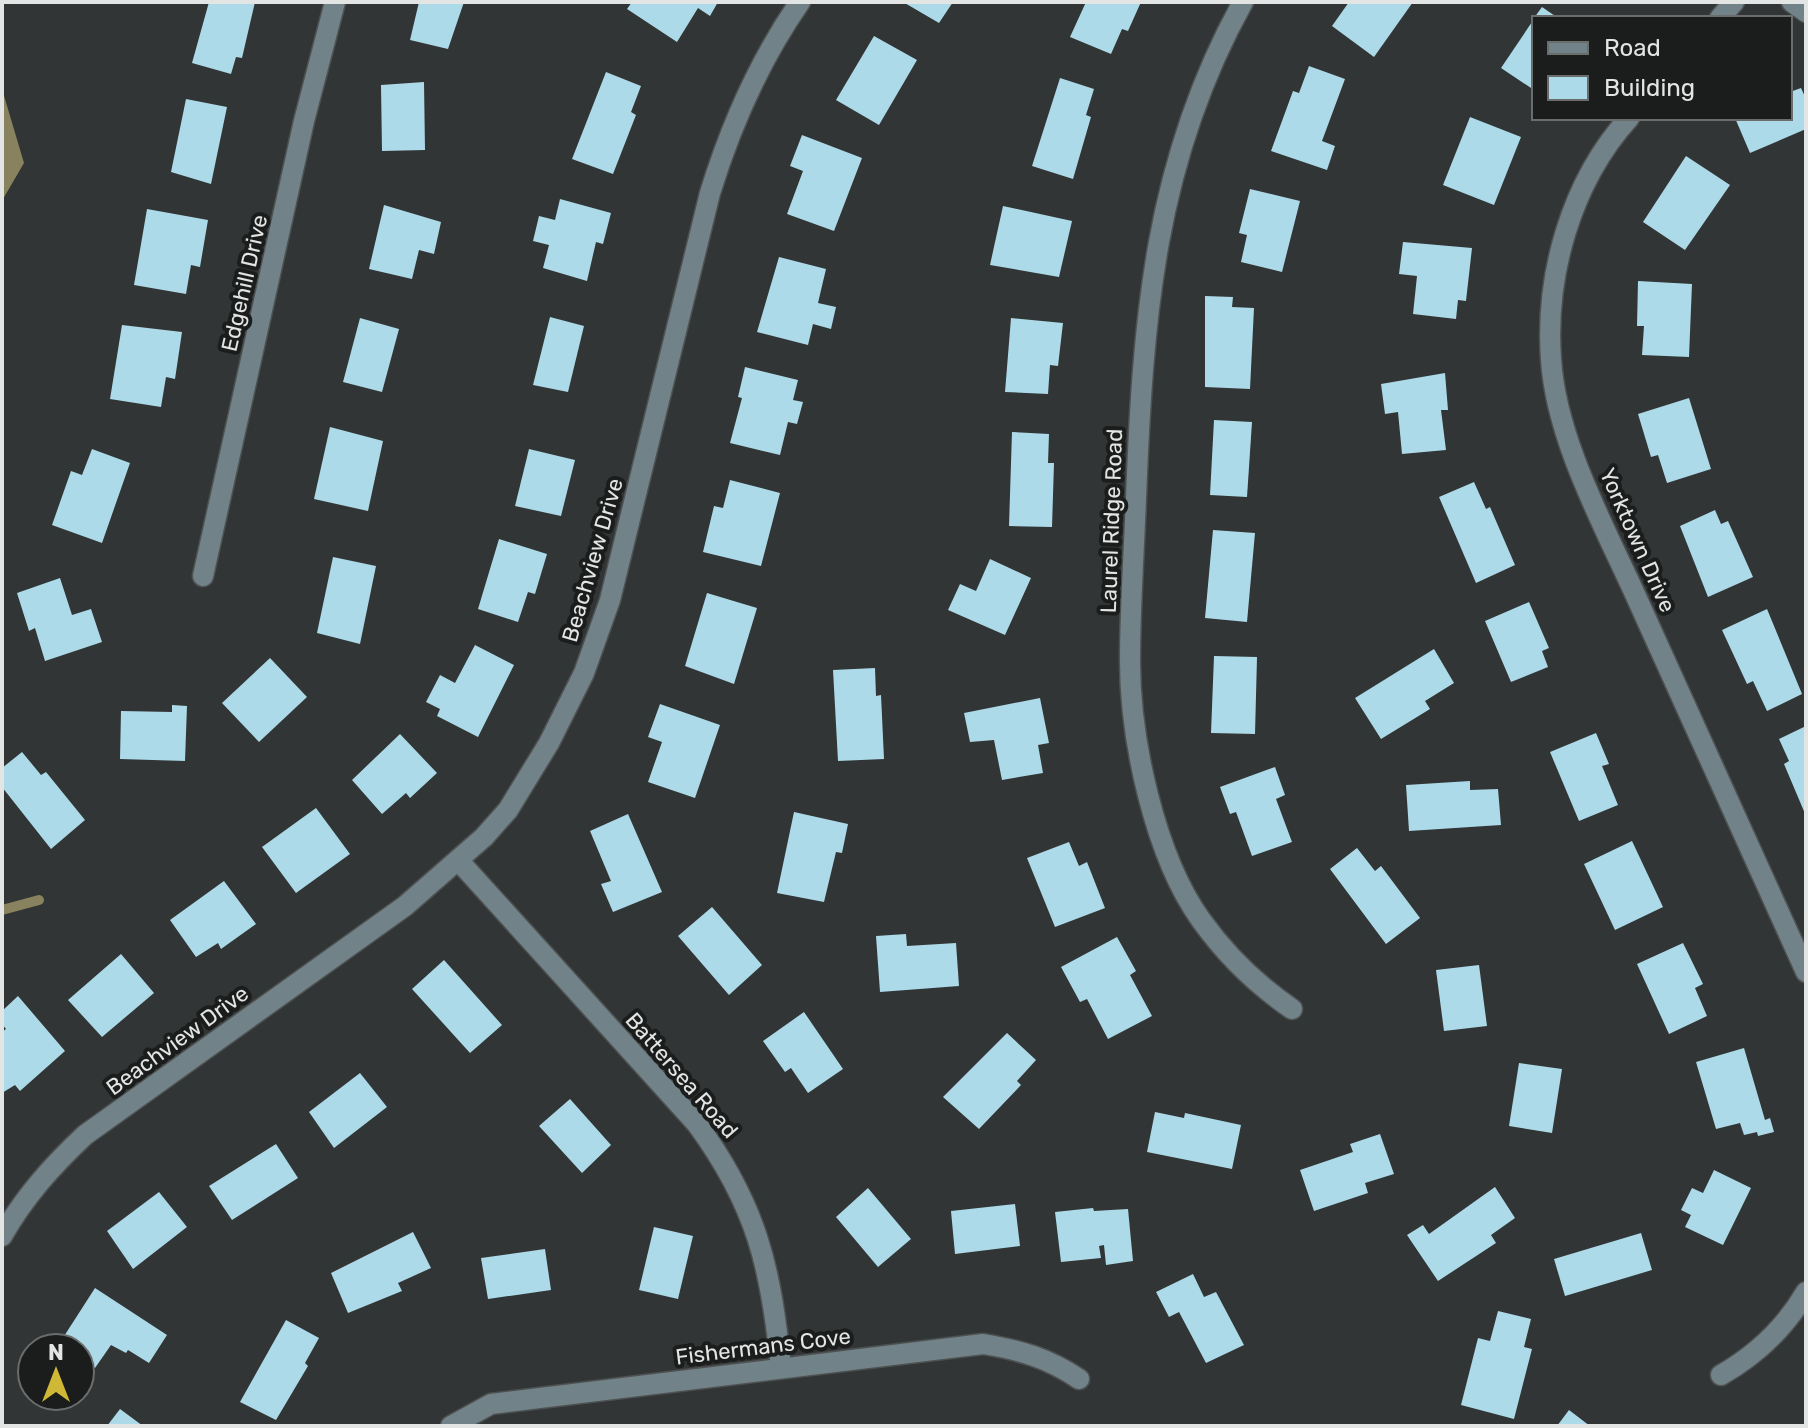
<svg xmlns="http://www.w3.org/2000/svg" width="1808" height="1428" font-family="Rubik,sans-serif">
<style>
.water{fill:#88825f}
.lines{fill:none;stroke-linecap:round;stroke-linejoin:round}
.stream{stroke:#88825f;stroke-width:10}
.building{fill:#addae8}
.minor-casing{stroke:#4e5151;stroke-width:23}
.minor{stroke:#718288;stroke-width:20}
.labels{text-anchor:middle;stroke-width:8;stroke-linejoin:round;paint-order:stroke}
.street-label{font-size:22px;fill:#e3e5e5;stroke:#1b1c1c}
</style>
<rect width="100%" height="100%" fill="#323535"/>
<path class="water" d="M2,89L24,163L3,199L2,213Z"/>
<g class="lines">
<path class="stream" d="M2,910L39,900"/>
</g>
<g class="building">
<path d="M209,2H255L242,58L236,57L231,74L192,63Z"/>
<path d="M419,2H464L448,49L410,40Z"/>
<path d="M632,2H718L710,16L698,8L677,42L627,9Z"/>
<path d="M903,2H953L939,23Z"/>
<path d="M1086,2H1141L1128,31L1122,29L1111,54L1070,37Z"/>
<path d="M1349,2H1413L1374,57L1332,26Z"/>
<path d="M1542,7L1558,18H1534Z"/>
<path d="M1534,19V90L1501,68Z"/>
<path d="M874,36L917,60L879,125L836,100Z"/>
<path d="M1309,66L1345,79L1322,141L1335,146L1327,170L1271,151L1293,91L1299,93Z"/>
<path d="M606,72L641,86L631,112L636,115L613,174L572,159Z"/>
<path d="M1060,78L1094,89L1086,115L1091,117L1073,179L1032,166Z"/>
<path d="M424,82L425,150L382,151L381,85Z"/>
<path d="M1801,88L1806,99V129L1750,153L1735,118H1790V92Z"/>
<path d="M186,99L227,107L211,184L171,172Z"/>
<path d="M1470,117L1521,137L1494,205L1443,185Z"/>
<path d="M802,135L862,158L834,231L787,214L803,171L790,166Z"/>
<path d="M1686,156L1730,185L1685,250L1643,222Z"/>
<path d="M1250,189L1300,201L1282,272L1241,262L1247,235L1239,233Z"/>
<path d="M560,199L611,213L603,244L596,242L587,281L543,268L549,245L533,241L539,216L555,220Z"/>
<path d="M384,205L441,222L434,254L419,250L412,279L369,269Z"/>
<path d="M1003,206L1072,221L1059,277L990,265Z"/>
<path d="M147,209L208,220L200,267L191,265L186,294L134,285Z"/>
<path d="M1403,242L1472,248L1466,301L1458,300L1456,319L1413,314L1417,276L1399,274Z"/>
<path d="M779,257L826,269L818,303L836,307L831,329L813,324L808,345L757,332Z"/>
<path d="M1638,281L1692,284L1689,357L1642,355L1644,326H1637Z"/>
<path d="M1205,296L1233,297L1232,307L1254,308L1250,389L1205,387Z"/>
<path d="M550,317L584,326L568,392L533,385Z"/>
<path d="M360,318L399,329L382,392L343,382Z"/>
<path d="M1011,318L1063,323L1058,366L1050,365L1048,394L1005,392Z"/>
<path d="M122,325L182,332L175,379L166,377L161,407L110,399Z"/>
<path d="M745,367L798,380L793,400L803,402L797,424L788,422L780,455L730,443L742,398L738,397Z"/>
<path d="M1445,373L1448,410H1441L1446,450L1402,454L1398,412L1385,414L1381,384Z"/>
<path d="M1689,398L1711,469L1667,483L1658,455L1651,457L1638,414Z"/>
<path d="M1214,420L1252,422L1247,497L1210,495Z"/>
<path d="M330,427L383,441L368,511L314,499Z"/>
<path d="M1012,432L1049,434L1048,463H1054L1052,527L1009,526Z"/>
<path d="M92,449L130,463L102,543L52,525L71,471L82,475Z"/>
<path d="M529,449L575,460L561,516L515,506Z"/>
<path d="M730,480L780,493L761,566L703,552L714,506L723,508Z"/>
<path d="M1474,482L1486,509L1490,507L1515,565L1476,583L1439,497Z"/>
<path d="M1715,510L1721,524L1728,521L1753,577L1708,597L1680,526Z"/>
<path d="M1213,530L1255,533L1247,622L1205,618Z"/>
<path d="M499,539L547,554L535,594L528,592L518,622L478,609Z"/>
<path d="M333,557L376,566L360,644L317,633Z"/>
<path d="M990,559L1031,578L1005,635L948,610L960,584L976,591Z"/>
<path d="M60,578L72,615L91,609L102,642L45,661L35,628L29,631L17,593Z"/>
<path d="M707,593L757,608L734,684L685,666Z"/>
<path d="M1529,602L1549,648L1542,651L1548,667L1511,682L1485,621Z"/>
<path d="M1767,609L1802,694L1767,711L1753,681L1747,684L1722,630Z"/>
<path d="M475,645L514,665L478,737L437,716L440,709L426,702L440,675L455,683Z"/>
<path d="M1434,649L1454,683L1425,701L1430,709L1381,739L1355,698Z"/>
<path d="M1214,656L1257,657L1255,734L1211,733Z"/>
<path d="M270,658L307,697L259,742L222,703Z"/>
<path d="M875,668L876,696L881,695L884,759L838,761L833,670Z"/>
<path d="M1040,698L1049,743L1038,745L1043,773L1002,780L994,740L970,742L964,713Z"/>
<path d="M660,704L720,725L695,798L648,782L662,742L648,737Z"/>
<path d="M172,705L187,706L185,761L120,759L121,711L172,712Z"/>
<path d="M1806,726V816L1784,764L1789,761L1779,739Z"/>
<path d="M1596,733L1609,764L1602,766L1618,805L1579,821L1550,752Z"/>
<path d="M400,734L437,773L410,798L406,793L382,814L352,780Z"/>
<path d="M22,752L41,775L46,772L85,820L51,849L2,787V768Z"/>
<path d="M1275,767L1285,795L1276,799L1292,842L1252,856L1236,812L1230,814L1220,787Z"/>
<path d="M1470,781V790L1498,789L1501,825L1409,831L1406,785Z"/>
<path d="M316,808L350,854L296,893L262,847Z"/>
<path d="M794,812L848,824L842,853L836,852L824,902L777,893Z"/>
<path d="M628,814L662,892L613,912L601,884L611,881L590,831Z"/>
<path d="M1632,841L1663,907L1615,930L1584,864Z"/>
<path d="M1069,842L1079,866L1087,862L1105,908L1055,927L1027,858Z"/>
<path d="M1357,848L1375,871L1381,866L1420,918L1386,944L1330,869Z"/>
<path d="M224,881L256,924L221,949L218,943L196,957L170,920Z"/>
<path d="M712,907L762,965L729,995L678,936Z"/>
<path d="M906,934L907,946L956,943L959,986L880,992L876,936Z"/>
<path d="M1117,937L1136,971L1130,975L1152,1016L1108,1039L1087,999L1080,1002L1061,967Z"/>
<path d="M1683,943L1703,984L1695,988L1707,1016L1669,1034L1637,964Z"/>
<path d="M121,954L154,993L102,1037L68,1000Z"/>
<path d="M444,960L502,1025L470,1053L412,989Z"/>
<path d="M1479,965L1487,1026L1444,1031L1436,970Z"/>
<path d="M18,996L65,1051L20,1091L15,1085L2,1093V1032L6,1029L2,1024V1011Z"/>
<path d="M804,1012L843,1069L808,1093L791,1068L785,1072L763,1041Z"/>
<path d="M1007,1033L1036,1060L1017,1081L1021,1085L979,1129L943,1097Z"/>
<path d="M1744,1048L1765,1120L1770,1118L1774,1132L1758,1136L1757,1132L1744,1135L1740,1123L1716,1129L1696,1062Z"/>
<path d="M1519,1063L1562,1069L1552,1133L1509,1126Z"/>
<path d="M360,1073L387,1107L334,1148L309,1112Z"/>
<path d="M570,1099L611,1145L582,1173L539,1126Z"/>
<path d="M1155,1112L1184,1118L1185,1113L1241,1125L1232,1169L1147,1152Z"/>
<path d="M1380,1134L1394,1174L1365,1183L1368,1193L1314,1211L1300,1170L1353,1152L1350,1144Z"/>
<path d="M276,1144L298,1178L232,1220L209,1186Z"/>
<path d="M1714,1170L1751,1188L1723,1245L1685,1227L1691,1215L1681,1210L1692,1188L1703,1193Z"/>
<path d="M1495,1187L1515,1218L1491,1235L1496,1243L1438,1281L1407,1235L1423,1225L1429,1234Z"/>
<path d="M868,1188L911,1239L878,1267L836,1217Z"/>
<path d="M159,1192L187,1227L133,1269L107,1231Z"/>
<path d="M1015,1204L1020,1246L955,1254L951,1211Z"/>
<path d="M1093,1208L1094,1211L1128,1209L1133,1261L1106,1265L1104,1245L1099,1246L1101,1258L1061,1262L1055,1212Z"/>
<path d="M654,1227L693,1236L678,1299L639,1290Z"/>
<path d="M413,1232L431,1268L398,1283L402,1291L348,1313L331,1273Z"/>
<path d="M1641,1233L1652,1270L1565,1296L1554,1259Z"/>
<path d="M545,1249L551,1290L488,1299L481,1258Z"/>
<path d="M1193,1274L1204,1297L1216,1292L1244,1345L1206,1363L1179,1312L1169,1317L1156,1292Z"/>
<path d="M95,1288L167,1335L149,1363L128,1350L126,1353L111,1345L95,1368L80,1358V1348L59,1344Z"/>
<path d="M1498,1311L1531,1319L1524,1347L1532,1349L1514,1419L1461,1405L1478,1338L1490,1341Z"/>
<path d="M286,1320L319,1338L305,1363L308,1366L276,1420L240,1402Z"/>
<path d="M120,1409L143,1426H107Z"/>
<path d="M1569,1410L1590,1426H1557Z"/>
</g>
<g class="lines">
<g class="minor-casing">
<g id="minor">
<path d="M1243,2C1154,162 1143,320 1136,498C1134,552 1130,607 1130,661C1130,740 1155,856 1201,920C1226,955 1257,985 1292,1009"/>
<path d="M1792,2L1806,12"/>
<path d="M1720,18L1734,2"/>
<path d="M1629,118C1571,182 1545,275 1551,359C1556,441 1606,529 1639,603C1695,726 1750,849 1806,972"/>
<path d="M203,576L304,121L335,2"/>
<path d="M458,860L697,1124C757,1206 771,1268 781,1368"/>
<path d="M2,1236C25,1196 52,1166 85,1135L405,906L484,837L508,810L549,743L584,673L610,600L710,193C731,125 759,61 800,2"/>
<path d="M1721,1375C1756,1355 1785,1328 1806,1292"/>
<path d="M451,1426L491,1404L983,1344C1020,1350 1048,1358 1079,1379"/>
</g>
</g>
<use href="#minor" class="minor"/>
</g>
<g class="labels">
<g class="street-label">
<text transform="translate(244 283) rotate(-77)" y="8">Edgehill Drive</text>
<text transform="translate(1111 521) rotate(-88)" y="8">Laurel Ridge Road</text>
<text transform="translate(1638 540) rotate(66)" y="8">Yorktown Drive</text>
<text transform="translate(592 560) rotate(-74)" y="8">Beachview Drive</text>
<text transform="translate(177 1040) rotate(-36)" y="8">Beachview Drive</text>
<text transform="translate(682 1075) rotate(49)" y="8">Battersea Road</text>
<text transform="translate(763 1346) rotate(-7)" y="8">Fishermans Cove</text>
</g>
</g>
<rect width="1808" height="1428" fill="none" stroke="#e3e5e5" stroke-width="8"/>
<rect x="1532" y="16" width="260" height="104" fill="#1b1c1c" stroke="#6b6c6c" stroke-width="2"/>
<rect x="1548" y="42" width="40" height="12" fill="#718288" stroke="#6b6c6c" stroke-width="2"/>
<text x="1604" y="56" font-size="24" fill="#e3e5e5">Road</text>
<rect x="1548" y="76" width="40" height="24" fill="#addae8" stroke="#6b6c6c" stroke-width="2"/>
<text x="1604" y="96" font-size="24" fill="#e3e5e5">Building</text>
<g transform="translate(56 1372)"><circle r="38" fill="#1b1c1c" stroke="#6b6c6c" stroke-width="2"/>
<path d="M0-6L14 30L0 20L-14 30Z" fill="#d0b837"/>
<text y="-12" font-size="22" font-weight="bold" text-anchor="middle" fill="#e3e5e5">N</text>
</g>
</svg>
